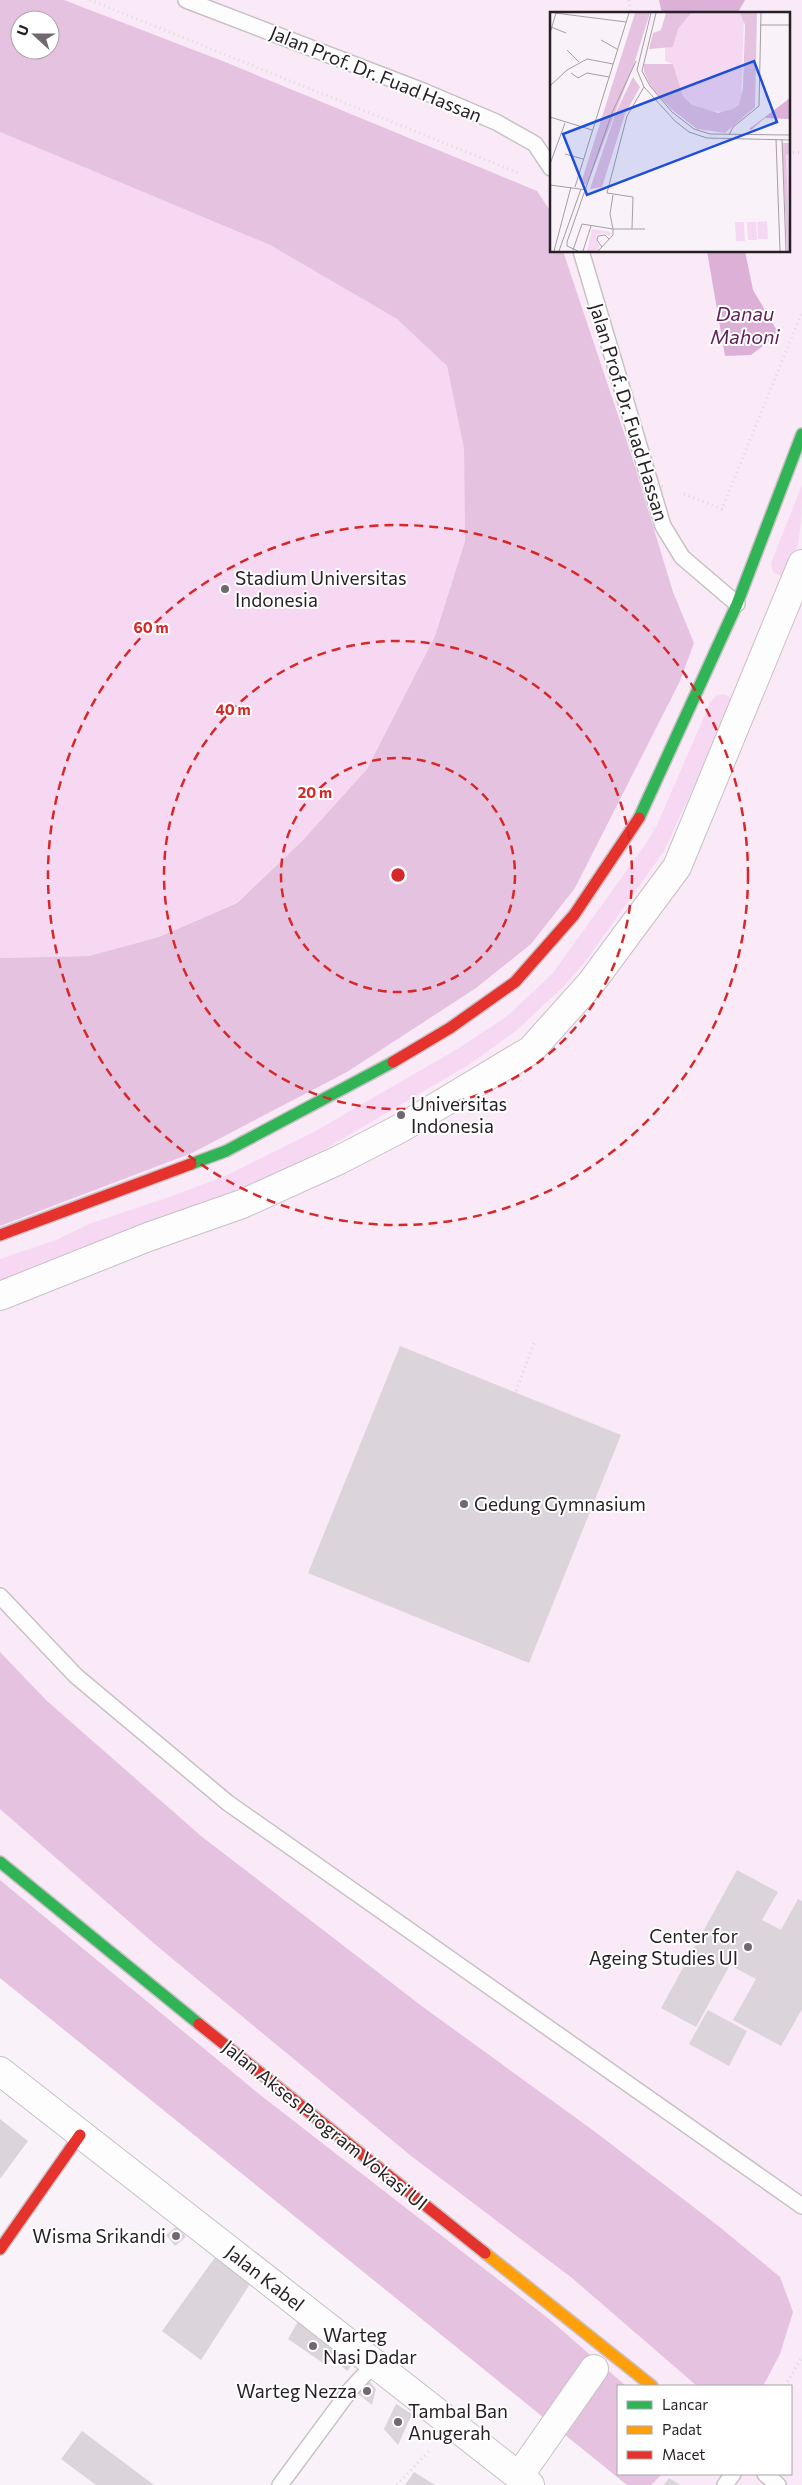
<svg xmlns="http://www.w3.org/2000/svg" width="802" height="2485" font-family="Commissioner,sans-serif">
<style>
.built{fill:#fae9f7;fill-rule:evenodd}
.green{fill:#f7d8f2}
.forest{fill:#e6c2e1;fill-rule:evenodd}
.water{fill:#ddb1d7}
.building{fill:#dbd4da}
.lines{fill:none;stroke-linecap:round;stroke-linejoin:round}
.lane-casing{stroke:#c7c1c6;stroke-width:18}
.street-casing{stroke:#c7c1c6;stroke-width:30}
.fast-casing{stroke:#c7c1c6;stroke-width:14}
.slow-casing{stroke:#c7c1c6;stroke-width:14}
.jam-casing{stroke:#c7c1c6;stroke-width:14}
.path{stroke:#dddbdd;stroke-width:3;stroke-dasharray:1 4;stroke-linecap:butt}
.lane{stroke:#fefdfe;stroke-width:15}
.street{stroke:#fefdfe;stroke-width:28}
.fast{stroke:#30b455;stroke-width:11}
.slow{stroke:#ff9f0a;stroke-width:11}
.jam{stroke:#e5322d;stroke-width:11}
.path-bridge{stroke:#dddbdd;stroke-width:3;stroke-dasharray:1 4;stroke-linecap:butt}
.ring{fill:none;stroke:#d62828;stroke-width:2.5;stroke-dasharray:9 6}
.poi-dot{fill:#70696f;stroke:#fff;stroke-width:2}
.labels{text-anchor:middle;stroke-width:4;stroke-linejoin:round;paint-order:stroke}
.street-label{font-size:19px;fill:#261f24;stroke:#fff}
.poi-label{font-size:19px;fill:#261f24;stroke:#fff;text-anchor:start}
.water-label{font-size:20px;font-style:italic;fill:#621c5c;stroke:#fff}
.inset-road{fill:none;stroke:#a59ea4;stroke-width:1}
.view{fill:#1d4ed8;fill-opacity:0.15;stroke:#1d4ed8;stroke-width:2.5}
.inset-edge{fill:none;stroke:#261f24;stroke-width:2.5}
.centre{fill:#d62828;stroke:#fff;stroke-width:2.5}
.ring-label{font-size:15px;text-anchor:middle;font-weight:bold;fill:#d62828;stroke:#fff;stroke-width:4;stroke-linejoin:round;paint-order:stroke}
</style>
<rect width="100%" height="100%" fill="#faf2f9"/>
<path class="built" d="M0,0H802V2485H627L0,1978ZM551,14H788V251H551ZM20,20H50V50H20ZM618,2386H791V2474H618Z"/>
<g class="green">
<path d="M0,132L270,245L397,319L447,366L464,449L465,541L435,636L367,769L303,840L236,903L159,937L89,956L0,958Z"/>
<path d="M802,485C802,514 802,557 782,576L773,572L771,563Z"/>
<path d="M723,694L729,696L732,702L729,711L664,851L585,962L565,985L517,1030L470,1064L325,1149L234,1192L0,1285V1259L56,1240L89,1224L175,1195L225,1176L314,1132L459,1048L506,1017L553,973L645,845L657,825L710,703L716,696Z"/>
</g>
<g class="forest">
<path d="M0,0H64L225,62L537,191L551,212V251H563L633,460L673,592L694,643L680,681L575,888L531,944L476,988L347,1072L192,1153L0,1226V958L89,956L159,937L237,903L303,840L367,769L435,636L465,541L464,449L447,366L397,319L270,245L0,132ZM20,20H50V50H20Z"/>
<path d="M0,1652L47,1701L201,1836L423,2007L594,2131L721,2228L780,2277L793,2312L780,2354L763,2386H697L572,2278L410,2155L157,1946L0,1809Z"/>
<path d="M0,1880L259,2094L549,2319L626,2386H618V2474H662L651,2485H627L0,1978Z"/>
</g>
<g class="water">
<path d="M659,0H745L737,14H662Z"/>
<path d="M707,251H745L753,290L779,334L751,355L725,356Z"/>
</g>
<g class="building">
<path d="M400,1346L621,1435L529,1663L308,1573Z"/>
<path d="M737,1870L778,1892L762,1920L781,1930L798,1899L802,1901V2009L781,2046L733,2020L756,1979L730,1965L696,2027L661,2008Z"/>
<path d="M708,2010L747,2031L729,2066L689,2044Z"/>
<path d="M0,2119L28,2141L0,2179Z"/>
<path d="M177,2226L186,2237L175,2246L166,2235Z"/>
<path d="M216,2256L250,2284L201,2360L162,2331Z"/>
<path d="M300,2318L336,2352L326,2365L288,2339Z"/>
<path d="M344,2356L353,2364L347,2371L338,2363Z"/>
<path d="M366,2377L376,2389L372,2405L357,2393Z"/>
<path d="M396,2404L412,2414L398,2445L384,2429Z"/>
<path d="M82,2431L154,2485H96L61,2459Z"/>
<path d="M414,2472L435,2485H405Z"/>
<path d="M669,2478L680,2485H664Z"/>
</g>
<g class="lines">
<g class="lane-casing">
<g id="lane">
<path d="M186,0L423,91L496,122L535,144L551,168"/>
<path d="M581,251L663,526L682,557L737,604"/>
<path d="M0,1596L76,1676L228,1803L802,2206"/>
<path d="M765,2474L778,2485"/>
<path d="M280,2485L351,2389L375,2363"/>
<path d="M725,2485L733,2474"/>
</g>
</g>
<g class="street-casing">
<g id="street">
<path d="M0,1296L148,1237L242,1204L339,1160L401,1128L531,1050L591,983L677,867L802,564"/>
<path d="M0,2071L530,2485"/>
<path d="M519,2476L594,2369"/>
</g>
</g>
<g class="fast-casing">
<g id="fast">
<path d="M639,818L737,604L802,434"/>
<path d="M191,1164L226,1151L393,1062"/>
<path d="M0,1862L199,2024"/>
</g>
</g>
<g class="slow-casing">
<path id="slow" d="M485,2253L652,2386"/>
</g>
<g class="jam-casing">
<g id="jam">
<path d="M393,1062L450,1028L515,982L574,915L639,818"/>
<path d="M0,1235L191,1164"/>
<path d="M199,2024L485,2253"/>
<path d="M0,2249L80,2135"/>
</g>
</g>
<g class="path">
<path d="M90,0L521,174"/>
<path d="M629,0L631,14"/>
<path d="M788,153L802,152"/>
<path d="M684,494L722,509L802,312"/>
<path d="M516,1391L534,1343"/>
<path d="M785,2386L802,2357"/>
<path d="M397,2485L429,2451"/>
</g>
<use href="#lane" class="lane"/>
<use href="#street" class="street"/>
<use href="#fast" class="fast"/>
<use href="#slow" class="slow"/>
<use href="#jam" class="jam"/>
<path class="path-bridge" d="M643,479L664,487"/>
</g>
<g class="ring">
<circle cx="398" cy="875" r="117"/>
<circle cx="398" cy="875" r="234"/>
<circle cx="398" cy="875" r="350"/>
</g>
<g class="poi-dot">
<circle cx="225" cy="589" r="5"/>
<circle cx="401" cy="1115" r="5"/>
<circle cx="464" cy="1504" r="5"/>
<circle cx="748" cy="1947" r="5"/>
<circle cx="176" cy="2236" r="5"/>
<circle cx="313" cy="2346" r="5"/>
<circle cx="367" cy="2391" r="5"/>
<circle cx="398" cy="2422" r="5"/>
</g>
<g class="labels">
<g class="street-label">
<text transform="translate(376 74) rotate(22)" y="7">Jalan Prof. Dr. Fuad Hassan</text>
<text transform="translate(629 412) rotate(73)" y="7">Jalan Prof. Dr. Fuad Hassan</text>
<text transform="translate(325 2125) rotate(39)" y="7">Jalan Akses Program Vokasi UI</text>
<text transform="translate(265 2278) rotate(38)" y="7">Jalan Kabel</text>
</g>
<g class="poi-label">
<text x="235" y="585">Stadium Universitas<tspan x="235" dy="22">Indonesia</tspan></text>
<text x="411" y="1111">Universitas<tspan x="411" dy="22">Indonesia</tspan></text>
<text x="474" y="1511">Gedung Gymnasium</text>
<text x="738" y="1943" text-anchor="end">Center for<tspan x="738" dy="22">Ageing Studies UI</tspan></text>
<text x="166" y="2243" text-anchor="end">Wisma Srikandi</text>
<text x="323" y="2342">Warteg<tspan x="323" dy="22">Nasi Dadar</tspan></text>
<text x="357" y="2398" text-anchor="end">Warteg Nezza</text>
<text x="408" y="2418">Tambal Ban<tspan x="408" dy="22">Anugerah</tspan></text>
</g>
<g class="water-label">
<text x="745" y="321">Danau<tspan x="745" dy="23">Mahoni</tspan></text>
</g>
</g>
<g transform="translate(550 12)">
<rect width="240" height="240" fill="#faf2f9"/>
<path d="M141,1H190L194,8L191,88L189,94L176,100L156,99L141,93L133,84L123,52L115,49V36L123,34L128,17ZM240,142V188H237L236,143ZM217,209L218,227H208L207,210ZM185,210H194L195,229H186ZM197,210H206L207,228H198ZM42,217L61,220L59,224L54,221L46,223L49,236L47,239H37Z" fill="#f7d8f2"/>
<path d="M85,1H100L83,55L37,173L31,171ZM116,1H141L128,17L123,35L99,37L103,21L111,18ZM190,1H207L205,95L175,121L147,117L121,97L101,75L94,60V52H123L133,84L142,93L168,101L183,97L189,93L193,76L195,13ZM83,65L90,75L75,102L52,175L40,177L66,100ZM232,131H240V142L236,143L240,239H237Z" fill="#e6c2e1"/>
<path d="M240,86V107L215,106L201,118L199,117Z" fill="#ddb1d7"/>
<path class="inset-road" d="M5,1L76,10M101,1L87,58L94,75L125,109L139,120L157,126L240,128M106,1L92,59L100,74L122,100L144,117L160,122L240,123M210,13H240M1,15L16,21M0,21L6,1M51,28L67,37M17,38L29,50M21,61L28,66L37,61L59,65M0,74L17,58L37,47L63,52M0,105L42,118M179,123L183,115L209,94L211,1M226,127L230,239M232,127L236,239M15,142L33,147M0,152L15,111M0,173L37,178M25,175L79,1M63,183L60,202L63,217H95M32,212L63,217V223L48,239M82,217L83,185L57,181L77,104L94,75M52,235L47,228L48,224L55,223L59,227M23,238L32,212M4,239L21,175M9,239L31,177M28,239L17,234V230L62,101L86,49M33,239L41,214"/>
<path class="view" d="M204,49L227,110L37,183L13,122Z"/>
<rect width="240" height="240" class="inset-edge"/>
</g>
<circle cx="398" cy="875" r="8" class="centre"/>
<g class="ring-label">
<text x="151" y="633">60 m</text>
<text x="233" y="715">40 m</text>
<text x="315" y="798">20 m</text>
</g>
<rect x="617" y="2385" width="175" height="90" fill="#ffffff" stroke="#a8a5a7"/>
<rect x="627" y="2401" width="25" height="8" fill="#30b455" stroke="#a8a5a7"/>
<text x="662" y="2410" font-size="15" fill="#261f24">Lancar</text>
<rect x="627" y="2426" width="25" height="8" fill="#ff9f0a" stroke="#a8a5a7"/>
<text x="662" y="2435" font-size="15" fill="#261f24">Padat</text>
<rect x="627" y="2451" width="25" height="8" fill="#e5322d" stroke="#a8a5a7"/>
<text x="662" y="2460" font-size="15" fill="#261f24">Macet</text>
<g transform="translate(35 35) rotate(291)"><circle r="24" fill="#ffffff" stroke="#a8a5a7"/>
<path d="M0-4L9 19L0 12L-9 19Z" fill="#70696f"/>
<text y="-8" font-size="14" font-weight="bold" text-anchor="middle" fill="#261f24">U</text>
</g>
</svg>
